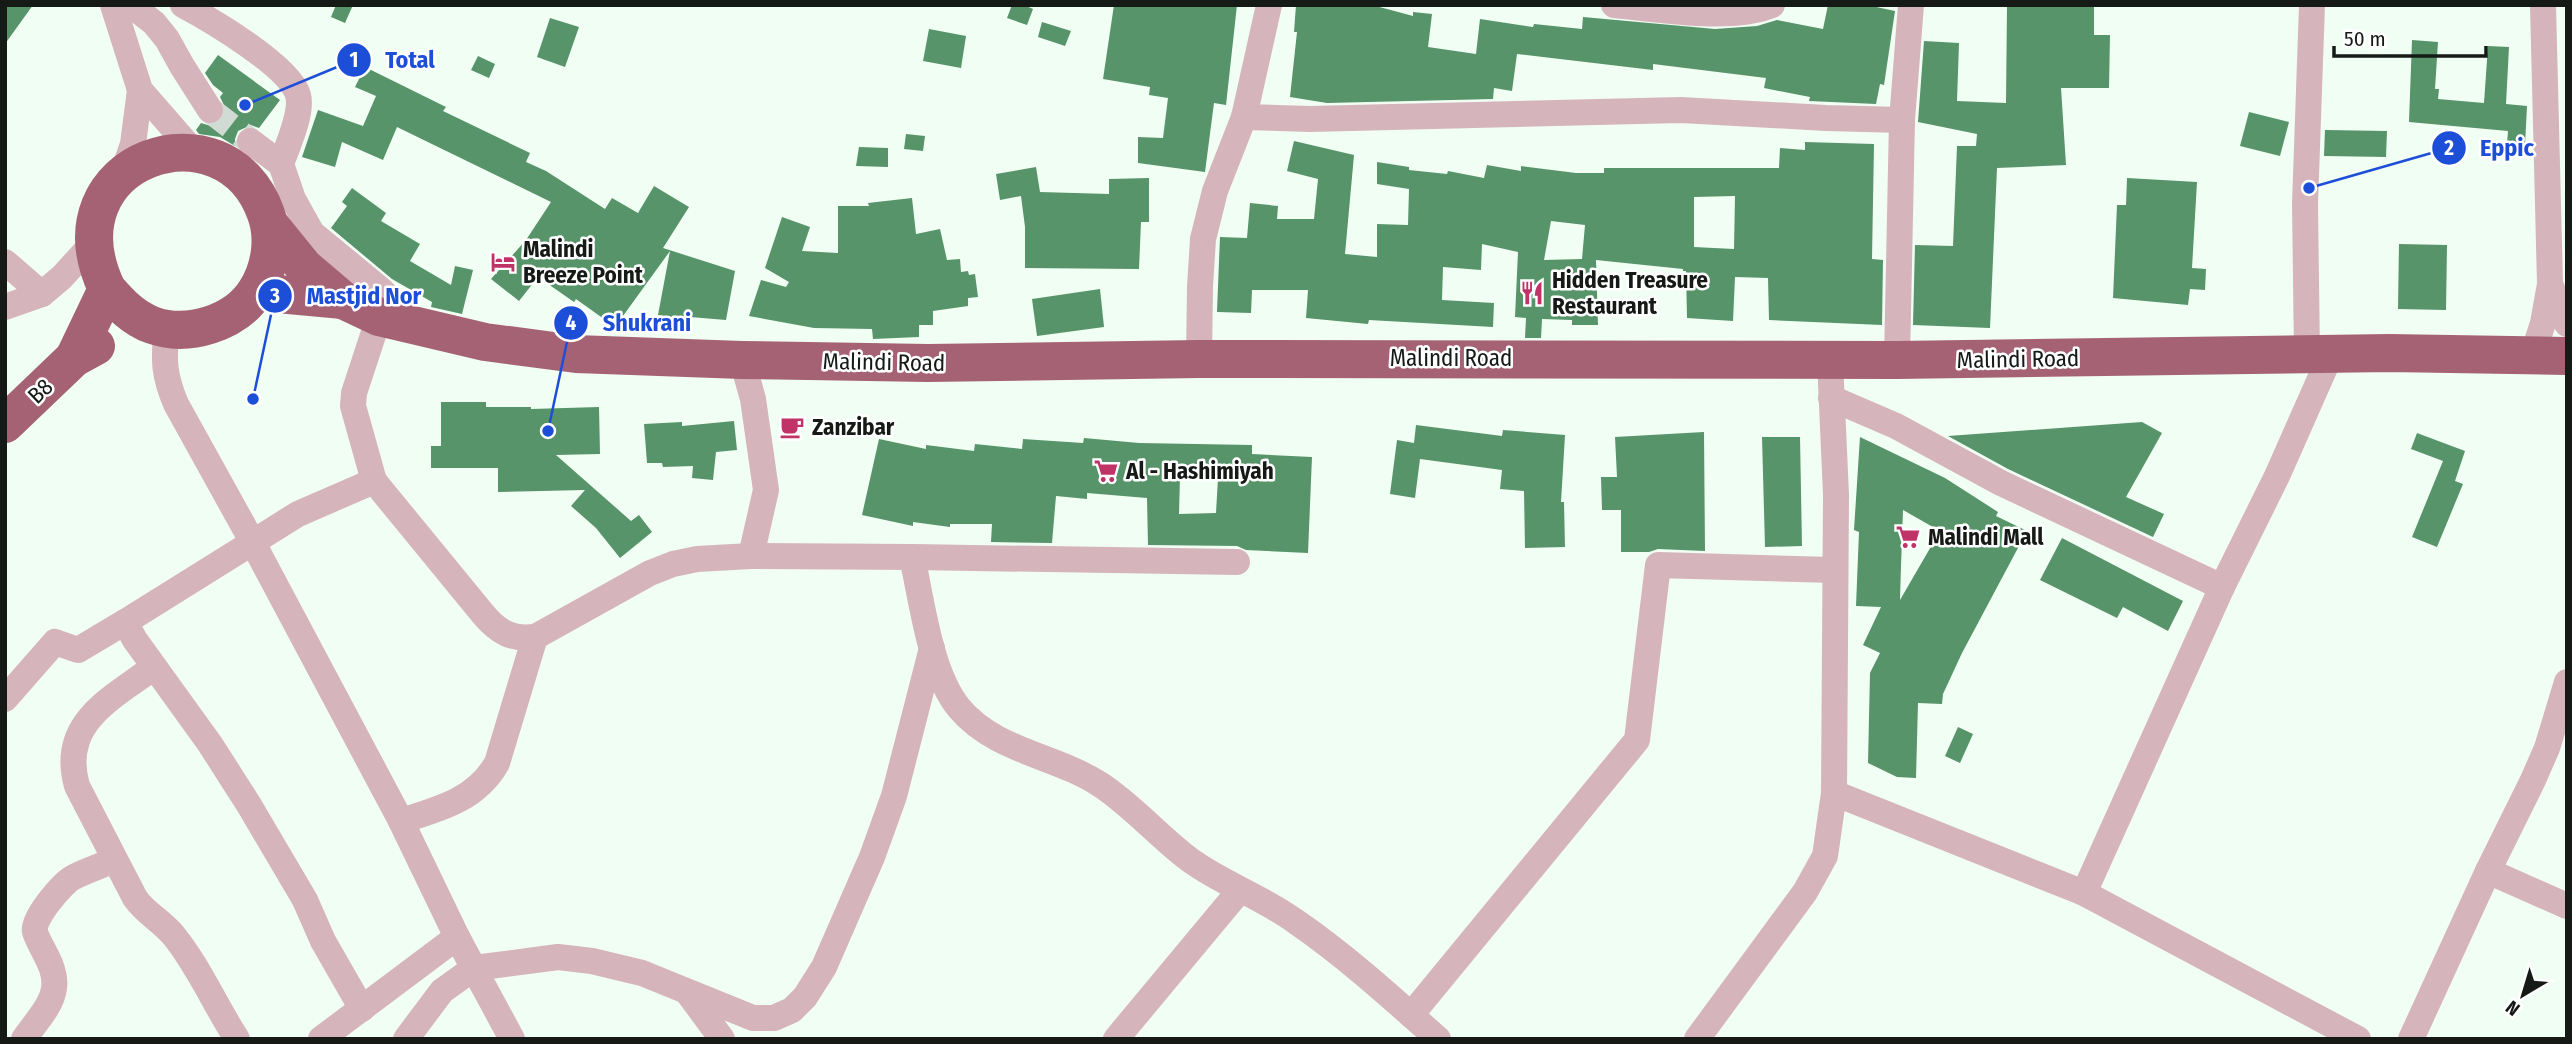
<svg xmlns="http://www.w3.org/2000/svg" width="2572" height="1044" font-family="'Fira Sans Condensed',sans-serif">
<style>
.building{fill:#579469;fill-rule:evenodd}
.lines{fill:none;stroke-linecap:round;stroke-linejoin:round}
.minor-tunnel{stroke:#d0dcd3;stroke-width:26;stroke-dasharray:26 13;stroke-linecap:butt}
.minor{stroke:#d6b4bc;stroke-width:26}
.highway{stroke:#a66275;stroke-width:38}
.labels{text-anchor:middle;stroke-width:5;stroke-linejoin:round;paint-order:stroke}
.poi-label{font-size:23px;font-weight:bold;fill:#161a17;stroke:#fff;text-anchor:start}
.street-label{font-size:23px;fill:#161a17;stroke:#fff}
.leader{fill:none;stroke:#1d4ed8;stroke-width:2.5}
.callout-dot{fill:#1d4ed8;stroke:#fff;stroke-width:2.5}
.mark-label{font-size:21px;text-anchor:middle;font-weight:bold;fill:#fff}
.callout-label{font-size:24px;text-anchor:middle;font-weight:bold;fill:#1d4ed8;stroke:#fff;stroke-width:5;stroke-linejoin:round;paint-order:stroke}
</style>
<rect width="100%" height="100%" fill="#f1fef4"/>
<g class="building">
<path d="M5,5H33L5,44Z"/>
<path d="M336,5H353L345,23L331,17Z"/>
<path d="M1012,5H1024L1033,9L1027,25L1007,18Z"/>
<path d="M1114,5H1237L1226,105L1214,103L1205,172L1138,163V137L1163,138L1168,98L1149,95L1150,87L1103,79Z"/>
<path d="M1296,5H1372L1413,16V12L1432,14L1428,47L1476,54L1480,19L1533,27L1534,24L1582,29L1583,17L1715,29L1757,26L1777,20L1823,29L1828,5H1867L1895,11L1884,85L1880,84L1876,104L1809,101L1810,97L1764,88L1766,78L1653,64V70L1517,54L1512,91L1494,88L1493,99L1327,103L1290,97L1297,32H1294Z"/>
<path d="M2063,5L2094,7V35H2110L2109,88H2061L2066,165L1997,168L1990,328L1913,325L1915,245L1953,246L1957,146H1976L1977,134L1918,122L1924,41L1959,43L1957,101L2006,103L2007,6Z"/>
<path d="M550,18L579,27L565,67L537,57Z"/>
<path d="M1042,22L1071,31L1065,46L1038,37Z"/>
<path d="M929,29L966,36L961,68L923,61Z"/>
<path d="M2412,40L2438,42L2435,89H2439L2438,99L2484,103L2488,46L2509,47L2506,104L2527,106L2525,145L2507,144L2508,131L2409,122Z"/>
<path d="M218,55L280,100L259,128L251,125L238,131L235,139V146L220,137L199,134L196,130L201,123L211,126L219,123L224,117L226,109L220,97L223,93L213,85L205,73Z"/>
<path d="M478,56L495,64L489,78L471,70Z"/>
<path d="M365,67L446,107L443,111L530,153L526,162L546,171L605,209L612,198L638,213L654,186L689,207L663,248L735,271L726,320L690,317V320L658,315L670,251L615,327L576,299L574,302L538,277L519,301L491,279L526,240L551,202L397,127L383,160L342,142L335,167L302,157L318,110L363,126L376,96L355,87Z"/>
<path d="M2249,112L2289,122L2280,156L2240,146Z"/>
<path d="M2325,130L2387,131L2386,157L2324,156Z"/>
<path d="M906,134L925,136L923,151L904,149Z"/>
<path d="M1294,141L1354,155L1345,254L1377,257V224L1408,225L1409,189L1377,184V162L1409,167V170L1447,174L1448,171L1484,178L1487,165L1521,171V166L1576,173H1604V168H1779L1780,148L1805,150V142L1874,144L1872,259L1883,260L1882,325L1769,320L1768,278L1735,277L1733,321L1687,318L1686,271H1683V269L1596,260L1598,325H1572V320L1542,319L1541,338H1525L1526,318L1515,317L1518,252L1482,244L1481,270L1443,267L1442,300L1494,303L1493,327L1369,320L1368,324L1306,318L1308,290H1252L1251,313L1217,312L1220,237L1247,238L1250,203L1278,206L1277,219H1314L1318,179L1287,171ZM1735,196L1734,249L1694,247V197ZM1551,221L1585,225L1582,259L1544,260Z"/>
<path d="M859,147L888,148V167L856,166Z"/>
<path d="M1036,167L1040,192L1109,194V179L1149,178V222H1141L1139,269L1025,268V227L1021,196L1000,200L996,174Z"/>
<path d="M2127,178L2197,182L2192,268L2206,269L2205,290L2190,289L2188,305L2113,298L2117,205H2126Z"/>
<path d="M352,188L386,213L381,221L420,244L410,261L451,285L455,266L473,270L462,314L431,307L432,302L392,279L331,228L347,206L342,202Z"/>
<path d="M912,198L916,234L940,229L947,260L960,259L961,272L968,271L969,275L975,274L978,297L968,298V306L933,311V325H919V337L873,339L872,329L814,328L749,316L761,280L786,287L789,282L765,268L782,217L810,227L802,251L838,253V206H869L868,203Z"/>
<path d="M2399,244L2447,245L2446,310L2398,309Z"/>
<path d="M1100,289L1104,327L1037,336L1032,299Z"/>
<path d="M441,402H486V407H531V409L599,407L600,454L556,455L631,521L639,515L652,532L620,558L596,528L571,506L585,490L498,492V468H431V446H441Z"/>
<path d="M734,421L737,450L716,452L713,480L692,478L693,466L663,467L662,463H647L644,424L682,422V426Z"/>
<path d="M2142,422L2162,433L2126,497L2164,514L2153,537L2008,469L1948,436Z"/>
<path d="M1416,425L1502,436L1503,430L1565,435L1561,502H1564L1565,547L1525,548L1524,491L1500,489L1502,470L1420,459L1415,498L1390,494L1397,440L1414,443Z"/>
<path d="M1704,432L1705,551L1658,549L1649,552H1621V510H1602L1601,477H1617L1615,437Z"/>
<path d="M2417,433L2465,451L2455,481L2463,484L2437,547L2412,537L2443,461L2411,449Z"/>
<path d="M1762,437H1800L1802,546L1765,547Z"/>
<path d="M1860,437L1945,478L1998,512L1996,516L2027,531L1962,653L1943,694L1942,704L1918,703L1916,778L1897,777L1868,763L1870,673L1880,653L1863,645L1881,607L1856,606L1859,532L1854,530ZM1903,510L1940,531L1900,600L1901,566Z"/>
<path d="M1084,438L1139,443L1252,445V454L1312,457L1308,553L1246,550L1237,546L1148,545L1147,498L1087,493V499L1056,496L1052,543L991,542L992,524H950V527L913,522V526L862,515L879,439L926,449V445L974,451L975,444L1022,449L1023,439L1083,443ZM1180,476L1218,478L1216,513L1179,514Z"/>
<path d="M2062,538L2183,601L2168,631L2123,607L2117,618L2040,580Z"/>
<path d="M1958,727L1973,734L1960,763L1945,756Z"/>
</g>
<g class="lines">
<path class="minor-tunnel" d="M210,110L250,141"/>
<g class="minor">
<path d="M113,5L140,90L194,152"/>
<path d="M131,5L154,23L167,39L182,66L210,110"/>
<path d="M183,5C211,20 289,66 298,95C303,113 287,147 281,164"/>
<path d="M1614,5C1658,9 1731,22 1772,5"/>
<path d="M1244,117L1310,119L1681,110L1826,118L1902,120"/>
<path d="M250,141L281,164L293,199L312,233L380,289L394,303L398,323"/>
<path d="M123,173L133,144L140,90"/>
<path d="M5,262L42,294"/>
<path d="M2550,284L2567,324"/>
<path d="M5,307L42,294L62,277L93,243"/>
<path d="M379,317L354,393L353,406L374,481L483,614C498,632 512,640 535,637L650,573L673,564L697,559L751,556L912,557C922,601 930,673 959,708C996,752 1055,755 1101,785C1134,807 1159,837 1190,860C1223,884 1262,897 1295,921C1346,956 1392,998 1438,1039"/>
<path d="M167,329C163,359 164,376 176,404L253,543L401,821L457,937L512,1039"/>
<path d="M2307,355L2305,204L2312,5"/>
<path d="M2532,357L2543,323L2550,284L2543,5"/>
<path d="M1199,359L1200,287L1203,239L1215,191L1244,117L1269,5"/>
<path d="M742,360L753,399L766,490L751,556"/>
<path d="M1897,360L1902,120L1911,5"/>
<path d="M1831,398L1896,426L2001,483L2222,587"/>
<path d="M912,557L1237,562"/>
<path d="M154,667C111,699 59,723 77,786L135,898C146,914 162,921 174,936C199,967 215,1005 237,1039"/>
<path d="M5,699L55,642L78,650L125,622"/>
<path d="M1834,793L2084,893L2358,1039"/>
<path d="M401,821C439,809 476,800 497,763L535,637"/>
<path d="M2488,871L2567,906"/>
<path d="M2084,893L2222,587L2277,476L2331,354"/>
<path d="M688,993L722,1039"/>
<path d="M362,1009L323,941L305,900L249,805L210,744L135,640L125,622L298,514L374,481"/>
<path d="M1411,1015L1637,740L1658,565L1833,570"/>
<path d="M24,1039C34,1024 52,1006 54,988C57,967 41,950 35,932C31,920 63,882 74,877C87,870 101,866 114,860"/>
<path d="M321,1039L457,937"/>
<path d="M406,1039L442,991L474,968L558,957L592,961L642,973L753,1018H774L792,1010L805,997L824,967L872,857L894,796L932,648"/>
<path d="M1116,1039L1240,890"/>
<path d="M1697,1039L1805,892L1825,856L1834,793L1836,495L1830,360"/>
<path d="M2411,1039L2488,871L2533,780L2547,748L2567,682"/>
</g>
<g class="highway">
<path d="M270,225L304,267L343,300L379,317L485,342L576,354L742,360L928,363L1199,359L1897,360L2389,353L2567,356"/>
<path d="M256,292L343,300"/>
<path d="M74,358L107,289C45,158 226,99 266,214C275,239 270,269 256,291C236,323 188,338 152,325C133,318 120,304 107,289"/>
<path d="M5,424L74,358L96,346"/>
</g>
</g>
<defs>
<g id="hotel-bare" transform="scale(1.89)"><path d="M-6-4.5h1.5V1H6V5H4.5V3h-9V5H-6ZM-4 0a1.8 1.8 0 1 1 3.6 0ZM.5 0V-2.5h3Q6-2.5 6 0Z" fill="#bf3367" stroke="#fff" stroke-width="2.5" paint-order="stroke"/></g>
<g id="restaurant-bare" transform="scale(1.89)"><path d="M-5-6h1v4h1v-4h1v4h1v-4h1v5L-1.5 .5V6h-2V.5L-5-1ZM5-6V6H3V1.5H1.5Q1.5-4 5-6Z" fill="#bf3367" stroke="#fff" stroke-width="2.5" paint-order="stroke"/></g>
<g id="cafe-bare" transform="scale(1.89)"><path d="M-5.5-4.5H6V0H3Q3 3.5 0 3.5H-2.5Q-5.5 3.5-5.5 0ZM3-3.2v2h1.7v-2ZM-6 4.5H4V6H-6Z" fill="#bf3367" stroke="#fff" stroke-width="2.5" paint-order="stroke"/></g>
<g id="supermarket-bare" transform="scale(1.89)"><path d="M-6-5.5h2.5l.6 2H6L4.5 2H-2.5L-4.4-4H-6ZM-1.5 3.2a1.3 1.3 0 1 0 .1 0ZM3 3.2a1.3 1.3 0 1 0 .1 0Z" fill="#bf3367" stroke="#fff" stroke-width="2.5" paint-order="stroke"/></g>
</defs>
<g fill-rule="evenodd">
<use href="#hotel-bare" x="503" y="262"/>
<use href="#restaurant-bare" x="1532" y="293"/>
<use href="#cafe-bare" x="792" y="427"/>
<use href="#supermarket-bare" x="1106" y="471"/>
<use href="#supermarket-bare" x="1908" y="537"/>
</g>
<g class="labels">
<g class="poi-label">
<text x="523" y="257">Malindi<tspan x="523" dy="26">Breeze Point</tspan></text>
<text x="1552" y="288">Hidden Treasure<tspan x="1552" dy="26">Restaurant</tspan></text>
<text x="812" y="435">Zanzibar</text>
<text x="1126" y="479">Al - Hashimiyah</text>
<text x="1928" y="545">Malindi Mall</text>
</g>
<g class="street-label">
<text x="1451" y="366">Malindi Road</text>
<text transform="translate(2018 359) rotate(-1)" y="8">Malindi Road</text>
<text transform="translate(884 362) rotate(1)" y="8">Malindi Road</text>
<text transform="translate(40 391) rotate(-44)" y="8">B8</text>
</g>
</g>
<path class="leader" d="M245 105L354 60M2309 188L2449 148M253 399L275 296M548 431L571 323"/>
<g class="callout-dot">
<circle cx="245" cy="105" r="7"/>
<circle cx="2309" cy="188" r="7"/>
<circle cx="253" cy="399" r="7"/>
<circle cx="548" cy="431" r="7"/>
<circle cx="354" cy="60" r="18"/>
<circle cx="2449" cy="148" r="18"/>
<circle cx="275" cy="296" r="18"/>
<circle cx="571" cy="323" r="18"/>
</g>
<g class="mark-label">
<text x="354" y="67">1</text>
<text x="2449" y="155">2</text>
<text x="275" y="303">3</text>
<text x="571" y="330">4</text>
</g>
<g class="callout-label">
<text x="410" y="68">Total</text>
<text x="2507" y="156">Eppic</text>
<text x="364" y="304">Mastjid Nor</text>
<text x="647" y="331">Shukrani</text>
</g>
<rect width="2572" height="1044" fill="none" stroke="#161a17" stroke-width="14"/>
<g transform="translate(2523 995) rotate(218)" stroke="#ffffff" stroke-width="5" paint-order="stroke">
<path d="M0-5L12 26L0 18L-12 26Z" fill="#161a17"/>
<text y="-10" font-size="19" font-weight="bold" text-anchor="middle" fill="#161a17">N</text>
</g>
<path d="M2334 46v10h152v-10" fill="none" stroke="#161a17" stroke-width="3.5"/>
<text x="2344" y="46" font-size="21" fill="#161a17" stroke="#ffffff" stroke-width="5" paint-order="stroke">50 m</text>
</svg>
